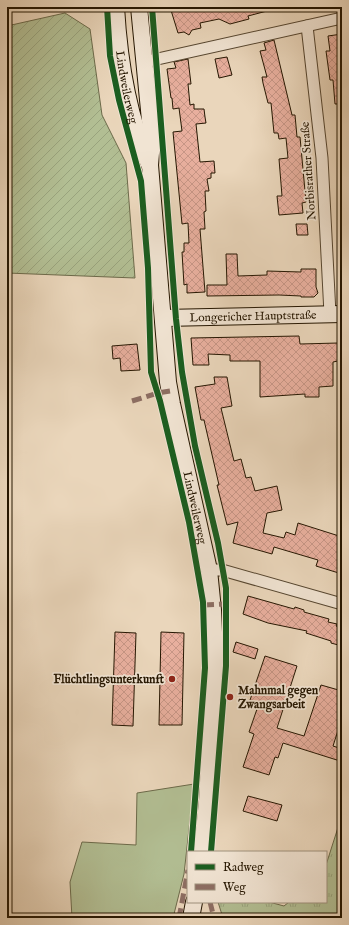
<svg xmlns="http://www.w3.org/2000/svg" width="349" height="925" font-family="'IM FELL English',serif">
<style>
.grass{fill:#b2be93;stroke:#6c6a4a}
.park{fill:url(#park-tufts);stroke:#6c6a4a}
.garden{fill:url(#garden-furrows);stroke:#6c6a4a}
.building{fill:url(#building-cross-hatch);stroke:#251601}
.lines{fill:none;stroke-linecap:round;stroke-linejoin:round}
.street-casing{stroke:#564630;stroke-width:13}
.secondary-casing{stroke:#251601;stroke-width:18}
.street{stroke:#f1e4d3;stroke-width:11}
.secondary{stroke:#f1e4d3;stroke-width:16}
.quiet{stroke:#8d6e63;stroke-width:5;stroke-dasharray:10 5;stroke-linecap:butt}
.cycleway-casing{stroke:#f1e4d3;stroke-width:8}
.cycleway{stroke:#1b5e20;stroke-width:6}
.poi-dot{fill:#8f2418;stroke:#f1e4d3;stroke-width:1.5}
.labels{text-anchor:middle;stroke-width:3.5;stroke-linejoin:round;paint-order:stroke}
.street-label{font-size:12px;fill:#251601;stroke:#f1e4d3}
.poi-label{font-size:12px;font-weight:bold;fill:#251601;stroke:#f1e4d3;text-anchor:end}
</style>
<defs>
<pattern id="park-tufts" width="24" height="20" patternUnits="userSpaceOnUse"><rect width="24" height="20" fill="#b2be93"/><path d="M3 7l-1-3M5 7V3M7 7l1-3M15 17l-1-3M17 17v-4M19 17l1-3" fill="none" stroke="#99a37d"/></pattern>
<pattern id="garden-furrows" width="10" height="10" patternUnits="userSpaceOnUse"><rect width="10" height="10" fill="#b2be93"/><path d="M-1 1l2-2M0 10L10 0M9 11l2-2" fill="none" stroke="#99a37d"/></pattern>
<pattern id="building-cross-hatch" width="8" height="8" patternUnits="userSpaceOnUse"><rect width="8" height="8" fill="#e8af9e"/><path d="M0 0l8 8M0 8l8-8" fill="none" stroke="#c79686"/></pattern>
</defs>
<rect width="100%" height="100%" fill="#ead6bb"/>
<filter id="stains"><feTurbulence type="fractalNoise" baseFrequency=".005" numOctaves="4"/><feColorMatrix values="0 0 0 0 .2 0 0 0 0 .09 0 0 0 0 .02 0 0 0 .5 -.17"/></filter>
<radialGradient id="worn" r=".72"><stop offset=".6" stop-color="#630" stop-opacity="0"/><stop offset="1" stop-color="#630" stop-opacity=".3"/></radialGradient>
<path class="grass" d="M194,784L184,874L173,918H72L70,882L82,842L136,845L137,793Z"/>
<path class="park" d="M342,815V918H223L218,902H269L284,906L289,902H326V865Z"/>
<path class="garden" d="M65,13L90,29L102,115L126,163L135,278L7,273V26Z"/>
<g class="building">
<path d="M170,7H267V11L248,16L249,19L230,24L219,19L200,23L201,28L192,30L189,35L184,32L178,33Z"/>
<path d="M342,34V104H335L333,80H330L326,51H330L328,36Z"/>
<path d="M274,40L292,115H295L297,137H300L306,202L302,203L303,213L279,215L277,196H282L279,159L288,158L286,138L279,139L278,133H274L271,103H268L263,83L262,77H267L260,51L266,50L264,43Z"/>
<path d="M227,57L232,75L219,78L215,59Z"/>
<path d="M188,59L191,84H188L190,105L194,104V109H204L205,117L206,123L196,124L200,162L214,161L215,173H211V178L207,179L209,191H205L206,211L204,212L205,229H200L205,292L187,293V284L184,285L182,252H184V243H189L188,223L182,224L173,132L182,131L179,108L173,109L172,98H171L167,69L176,68L174,62Z"/>
<path d="M296,224H307L308,235H297Z"/>
<path d="M226,254H237L238,276L267,275V271L301,272V269H316V287L318,293L314,297H301V296L279,295L207,296V285H227Z"/>
<path d="M299,336L300,344L338,343V361L333,362V386L319,387V397H305V394L260,397V361H230V355L208,354L209,365H193L191,338Z"/>
<path d="M137,344L140,370L121,371L120,358L113,359L112,346Z"/>
<path d="M214,377H227L232,406L221,408L234,461L241,459L246,478L251,477L255,491L277,486L282,510L267,513L263,533L284,538L286,532L295,535L298,523L339,536V541L342,542V574L316,566L318,560L274,547L272,554L233,543L238,522L227,525L217,485H219L204,420H201L195,387L215,384Z"/>
<path d="M248,596L294,609L295,607L304,610V612L329,619L328,622L337,624L336,626L342,628V646L331,643V641L306,633L307,631L268,623L243,614Z"/>
<path d="M115,632L136,633L133,726L112,725Z"/>
<path d="M161,632L184,633L182,725H159Z"/>
<path d="M236,642L258,649L255,659L233,652Z"/>
<path d="M265,656L297,666L277,728L304,736L321,685L342,691V718L333,746L342,749L340,761L283,743L278,758L275,757L269,775L243,767L254,734L249,732L257,709L248,706Z"/>
<path d="M248,796L282,805L277,821L243,811Z"/>
</g>
<g class="lines">
<g class="street-casing">
<g id="street">
<path d="M307,26L322,158L330,314"/>
<path d="M144,62L342,18"/>
<path d="M209,570H222L342,604"/>
</g>
</g>
<g class="secondary-casing">
<g id="secondary">
<path id="s1" d="M116,7C119,59 128,116 149,164"/>
<path id="s2" d="M139,7L152,141L150,165L168,382L172,404L209,570L213,610L215,654L207,801L202,852"/>
<path id="s3" d="M164,318L342,314"/>
<path d="M191,918L194,902"/>
</g>
</g>
<use href="#street" class="street"/>
<use href="#secondary" class="secondary"/>
<g class="quiet">
<path d="M132,401L158,393L170,391"/>
<path d="M204,605L226,604"/>
<path d="M210,902L214,918"/>
<path d="M179,918L188,870"/>
<path d="M340,918L342,914"/>
</g>
<g class="cycleway-casing">
<g id="cycleway">
<path d="M107,7L110,56L119,100L141,181L148,268L151,372L160,401L189,522L203,602L205,668L191,852"/>
<path d="M152,7L176,319L182,372L195,446L218,543L226,588V666L211,852"/>
</g>
</g>
<use href="#cycleway" class="cycleway"/>
</g>
<g class="poi-dot">
<circle cx="172" cy="679" r="4"/>
<circle cx="230" cy="697" r="4"/>
</g>
<g class="labels">
<g class="street-label">
<text dy="4" stroke="none"><textPath href="#s1" startOffset="81">Lindweilerweg</textPath></text>
<text transform="translate(308 171) rotate(-94)" y="4">Norbisrather Straße</text>
<text dy="4" stroke="none"><textPath href="#s3" startOffset="89">Longericher Hauptstraße</textPath></text>
<text dy="4" stroke="none"><textPath href="#s2" startOffset="505">Lindweilerweg</textPath></text>
</g>
<g class="poi-label">
<text x="164" y="683">Flüchtlingsunterkunft</text>
<text x="238" y="694" text-anchor="start">Mahnmal gegen<tspan x="238" dy="14">Zwangsarbeit</tspan></text>
</g>
</g>
<rect width="349" height="925" fill="none" stroke="#ead6bb" stroke-width="24"/>
<rect x="8" y="8" width="333" height="909" fill="none" stroke="#251601" stroke-width="2"/>
<rect x="12" y="12" width="325" height="901" fill="none" stroke="#251601"/>
<rect x="187" y="851" width="140" height="52" fill="#f1e4d3" stroke="#9f927f"/>
<rect x="195" y="864" width="20" height="6" fill="#1b5e20" stroke="#9f927f"/>
<text x="223" y="871" font-size="12" fill="#251601">Radweg</text>
<rect x="195" y="884" width="20" height="6" fill="#8d6e63" stroke="#9f927f"/>
<text x="223" y="891" font-size="12" fill="#251601">Weg</text>
<rect width="100%" height="100%" filter="url(#stains)"/>
<rect width="100%" height="100%" fill="url(#worn)"/>
</svg>
